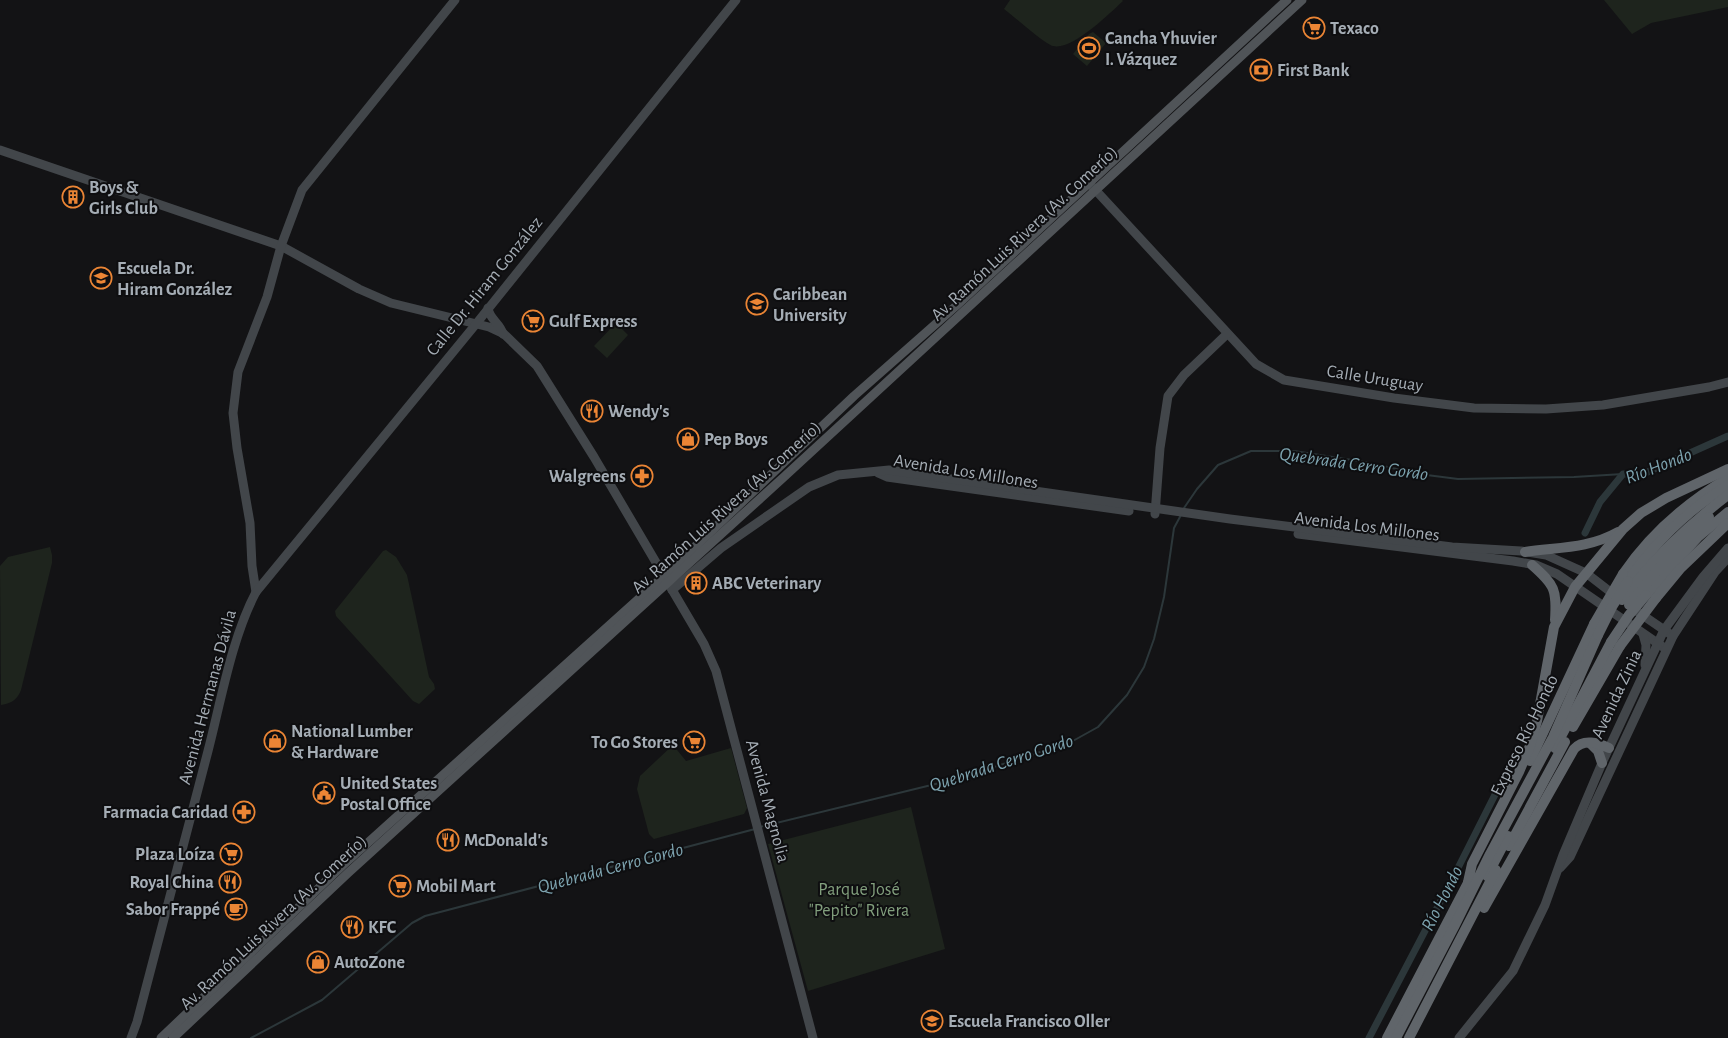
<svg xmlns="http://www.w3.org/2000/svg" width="1728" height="1038" font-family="'Alegreya Sans',sans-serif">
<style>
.green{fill:#1e241d}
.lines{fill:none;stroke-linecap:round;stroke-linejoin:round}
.stream{stroke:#2c373a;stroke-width:2}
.canal{stroke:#2c373a;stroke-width:7}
.secondary{stroke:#42464a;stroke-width:9}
.primary{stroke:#505458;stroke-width:9}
.highway{stroke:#60656a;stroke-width:10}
.highway-bridge{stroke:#60656a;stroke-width:10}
.labels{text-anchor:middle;stroke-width:4;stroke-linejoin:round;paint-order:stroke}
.poi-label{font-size:18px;font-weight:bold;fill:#a5adb5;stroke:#0e0e10;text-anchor:start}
.street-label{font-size:18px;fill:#a5adb5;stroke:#0e0e10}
.park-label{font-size:18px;fill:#829f7d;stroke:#0e0e10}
.water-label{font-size:19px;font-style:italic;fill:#7da3af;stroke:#0e0e10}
</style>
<rect width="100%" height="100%" fill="#131315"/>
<g class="green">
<path d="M1010,0H1122L1123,1C1110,13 1072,51 1053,46C1046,45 1012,15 1004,9Z"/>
<path d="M1604,0H1728V7L1651,23L1632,34Z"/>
<path d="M1093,32L1106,43L1087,66L1073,54L1089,34Z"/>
<path d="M616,323L628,335L607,358L594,346Z"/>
<path d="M50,547L52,555V563L21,690C17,700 12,703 1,705L0,566L8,557Z"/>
<path d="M386,550L396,557L407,575L429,677L434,684L435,689L419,704L413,701L336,616L335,611L383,551Z"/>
<path d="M673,745L686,761L731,748L747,808L744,814L654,839L649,834L637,789L640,776Z"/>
<path d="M911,807L945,949L808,991L768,844Z"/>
</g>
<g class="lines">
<g class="stream">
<path d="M1184,508L1197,489L1218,465L1251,451H1294L1365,462L1419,474L1458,479L1574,477L1623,474"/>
<path d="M760,827L960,778L1071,742L1098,727L1127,695L1144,667L1154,639L1164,597L1174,528L1181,515"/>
<path d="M251,1038L322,1000L412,923L425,916L755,829"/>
</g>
<g class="canal">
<path d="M1585,533L1600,502L1623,474H1643L1728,436"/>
<path d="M1369,1038L1460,864L1513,759"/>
</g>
<g class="secondary">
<path d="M0,150L281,246L359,289L391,303L489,327L504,334L537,366L594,457L704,644L716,671L813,1038"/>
<path d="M1089,183L1256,364L1284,380L1394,398L1474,408L1546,409L1603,405L1709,387L1728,382"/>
<path d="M488,308C489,319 500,323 503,334"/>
<path d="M878,473L887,477L1129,511"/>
<path d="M1155,514L1160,448L1168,396L1184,375L1227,334"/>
<path d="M1298,534L1513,561L1536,565L1557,574L1666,649"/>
<path d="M672,590L721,548L809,487L838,475L889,470L1230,519L1452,547L1521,551L1546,555L1586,573L1617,597"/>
<path d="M256,592L252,566L250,523L237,448L233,413L238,372L267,297L281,246L302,190L455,0"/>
<path d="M1638,612L1673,636"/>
<path d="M1643,634L1646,645L1645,665"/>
<path d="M1560,868L1570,857L1673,636L1715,572L1728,558"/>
<path d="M131,1038L137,1022C161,932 185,842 208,751C221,701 232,637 256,592L476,324L736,0"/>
<path d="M1459,1038L1513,971L1545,905L1563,855L1602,763L1664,630L1703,577L1728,548"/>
</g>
<g class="primary">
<path d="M161,1038L342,866L664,576L854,396L956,306L1287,0"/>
<path d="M173,1038L348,873L785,476L1302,0"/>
</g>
<g class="highway">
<path d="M1525,552C1557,547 1588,549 1618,532"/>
<path d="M1532,565C1555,585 1557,590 1555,620"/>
<path d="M1623,574C1651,533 1686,503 1728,478"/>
<path d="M1628,581C1655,542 1688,510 1728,485"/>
<path d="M1646,595L1698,537L1728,512"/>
<path d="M1656,598L1680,569L1728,523"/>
<path d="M1622,600C1654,558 1686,527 1728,495"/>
<path d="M1629,605L1660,567L1709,517"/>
<path d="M1573,727L1620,646"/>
<path d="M1590,743L1598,751L1602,763"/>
<path d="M1555,748L1611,642"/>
<path d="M1530,761L1594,624"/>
<path d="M1509,846L1565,742"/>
<path d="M1487,876L1508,836"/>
<path d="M1468,882L1472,864L1519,772L1530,746L1537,721L1554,627L1575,587L1623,529L1641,513L1666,498L1728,469"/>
<path d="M1484,908L1574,749C1584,738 1598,743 1609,748"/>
<path d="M1387,1038L1471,877"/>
<path d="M1396,1038L1454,927L1490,854L1553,737L1598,635"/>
<path d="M1409,1038L1496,870"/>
</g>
<g class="highway-bridge">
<path d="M1594,624L1623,574"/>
<path d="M1598,635L1612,607L1628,581"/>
<path d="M1611,642L1629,615L1646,595"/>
<path d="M1620,646L1656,598"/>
</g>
</g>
<defs>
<g id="supermarket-ring" transform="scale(1.125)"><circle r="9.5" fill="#0e0e10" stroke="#eb8535" stroke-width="1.5"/><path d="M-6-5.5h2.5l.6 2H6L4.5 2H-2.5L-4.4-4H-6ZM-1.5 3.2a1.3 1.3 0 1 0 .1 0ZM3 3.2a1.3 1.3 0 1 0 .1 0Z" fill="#eb8535"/></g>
<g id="stadium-ring" transform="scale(1.125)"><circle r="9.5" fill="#0e0e10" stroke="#eb8535" stroke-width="1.5"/><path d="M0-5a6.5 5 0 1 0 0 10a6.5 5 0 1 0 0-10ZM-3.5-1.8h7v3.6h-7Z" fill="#eb8535"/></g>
<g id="bank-ring" transform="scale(1.125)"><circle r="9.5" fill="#0e0e10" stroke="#eb8535" stroke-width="1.5"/><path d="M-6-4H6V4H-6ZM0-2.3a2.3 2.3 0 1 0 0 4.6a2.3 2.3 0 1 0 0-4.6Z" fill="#eb8535"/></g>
<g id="building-ring" transform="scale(1.125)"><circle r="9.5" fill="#0e0e10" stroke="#eb8535" stroke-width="1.5"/><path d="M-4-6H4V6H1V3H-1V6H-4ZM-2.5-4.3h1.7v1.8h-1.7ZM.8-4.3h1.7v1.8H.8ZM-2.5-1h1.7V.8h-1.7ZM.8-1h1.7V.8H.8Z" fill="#eb8535"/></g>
<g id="school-ring" transform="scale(1.125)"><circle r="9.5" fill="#0e0e10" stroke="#eb8535" stroke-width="1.5"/><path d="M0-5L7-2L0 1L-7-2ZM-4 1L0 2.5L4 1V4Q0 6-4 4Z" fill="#eb8535"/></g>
<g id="university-ring" transform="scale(1.125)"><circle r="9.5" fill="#0e0e10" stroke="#eb8535" stroke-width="1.5"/><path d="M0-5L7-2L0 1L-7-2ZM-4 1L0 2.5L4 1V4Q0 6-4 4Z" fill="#eb8535"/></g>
<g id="restaurant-ring" transform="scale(1.125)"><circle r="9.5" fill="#0e0e10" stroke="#eb8535" stroke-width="1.5"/><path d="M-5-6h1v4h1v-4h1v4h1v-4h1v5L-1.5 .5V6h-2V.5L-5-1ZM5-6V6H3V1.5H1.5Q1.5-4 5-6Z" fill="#eb8535"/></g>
<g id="shop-ring" transform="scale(1.125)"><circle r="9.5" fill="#0e0e10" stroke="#eb8535" stroke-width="1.5"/><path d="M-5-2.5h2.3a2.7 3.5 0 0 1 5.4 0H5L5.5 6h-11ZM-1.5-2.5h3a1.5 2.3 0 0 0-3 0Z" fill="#eb8535"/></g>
<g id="pharmacy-ring" transform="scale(1.125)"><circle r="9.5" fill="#0e0e10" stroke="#eb8535" stroke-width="1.5"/><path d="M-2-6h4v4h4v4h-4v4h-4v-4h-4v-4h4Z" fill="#eb8535"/></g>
<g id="civic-ring" transform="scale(1.125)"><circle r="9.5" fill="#0e0e10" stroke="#eb8535" stroke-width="1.5"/><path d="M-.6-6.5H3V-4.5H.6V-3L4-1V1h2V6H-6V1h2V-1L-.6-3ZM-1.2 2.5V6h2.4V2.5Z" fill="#eb8535"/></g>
<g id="cafe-ring" transform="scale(1.125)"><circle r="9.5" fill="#0e0e10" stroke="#eb8535" stroke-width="1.5"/><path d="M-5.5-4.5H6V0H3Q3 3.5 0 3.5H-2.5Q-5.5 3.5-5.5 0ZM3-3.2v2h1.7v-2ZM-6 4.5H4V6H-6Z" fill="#eb8535"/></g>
</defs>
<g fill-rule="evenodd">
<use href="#supermarket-ring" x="1314" y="28"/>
<use href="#stadium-ring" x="1089" y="48"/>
<use href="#bank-ring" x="1261" y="70"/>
<use href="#building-ring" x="73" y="197"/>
<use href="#school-ring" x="101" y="278"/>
<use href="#university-ring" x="757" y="304"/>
<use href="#supermarket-ring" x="533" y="321"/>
<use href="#restaurant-ring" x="592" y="411"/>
<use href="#shop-ring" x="688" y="439"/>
<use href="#pharmacy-ring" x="642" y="476"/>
<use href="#building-ring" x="696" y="583"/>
<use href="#shop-ring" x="275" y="741"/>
<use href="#supermarket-ring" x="694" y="742"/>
<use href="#civic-ring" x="324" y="793"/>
<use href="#pharmacy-ring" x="244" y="812"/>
<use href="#restaurant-ring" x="448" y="840"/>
<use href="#supermarket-ring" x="231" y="854"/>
<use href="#restaurant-ring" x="230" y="882"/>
<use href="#supermarket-ring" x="400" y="886"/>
<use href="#cafe-ring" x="236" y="909"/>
<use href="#restaurant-ring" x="352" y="927"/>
<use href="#shop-ring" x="318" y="962"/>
<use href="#school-ring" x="932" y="1021"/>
</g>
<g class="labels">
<g class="poi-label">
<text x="1330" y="34">Texaco</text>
<text x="1105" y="44">Cancha Yhuvier<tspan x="1105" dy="21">I. Vázquez</tspan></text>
<text x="1277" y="76">First Bank</text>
<text x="89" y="193">Boys &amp;<tspan x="89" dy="21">Girls Club</tspan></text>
<text x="117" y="274">Escuela Dr.<tspan x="117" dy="21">Hiram González</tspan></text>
<text x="773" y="300">Caribbean<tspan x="773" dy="21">University</tspan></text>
<text x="549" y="327">Gulf Express</text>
<text x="608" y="417">Wendy's</text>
<text x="704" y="445">Pep Boys</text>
<text x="626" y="482" text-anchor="end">Walgreens</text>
<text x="712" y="589">ABC Veterinary</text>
<text x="291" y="737">National Lumber<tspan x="291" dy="21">&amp; Hardware</tspan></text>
<text x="678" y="748" text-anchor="end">To Go Stores</text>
<text x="340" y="789">United States<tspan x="340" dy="21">Postal Office</tspan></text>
<text x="228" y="818" text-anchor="end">Farmacia Caridad</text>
<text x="464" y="846">McDonald's</text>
<text x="215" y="860" text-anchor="end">Plaza Loíza</text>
<text x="214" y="888" text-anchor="end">Royal China</text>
<text x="416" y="892">Mobil Mart</text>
<text x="220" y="915" text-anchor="end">Sabor Frappé</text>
<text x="368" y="933">KFC</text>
<text x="334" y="968">AutoZone</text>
<text x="948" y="1027">Escuela Francisco Oller</text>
</g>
<g class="street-label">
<text transform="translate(1024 233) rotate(-43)" y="6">Av. Ramón Luis Rivera (Av. Comerío)</text>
<text transform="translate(484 286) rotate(-51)" y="6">Calle Dr. Hiram González</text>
<text transform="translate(1375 378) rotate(9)" y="6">Calle Uruguay</text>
<text transform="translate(966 471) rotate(9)" y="6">Avenida Los Millones</text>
<text transform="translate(726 507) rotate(-42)" y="6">Av. Ramón Luis Rivera (Av. Comerío)</text>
<text transform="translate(1367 526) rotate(7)" y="6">Avenida Los Millones</text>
<text transform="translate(1616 694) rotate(-65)" y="6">Avenida Zinia</text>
<text transform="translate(207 697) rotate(-75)" y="6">Avenida Hermanas Dávila</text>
<text transform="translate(1524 735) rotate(-64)" y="6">Expreso Río Hondo</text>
<text transform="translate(768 801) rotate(75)" y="6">Avenida Magnolia</text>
<text transform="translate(273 922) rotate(-43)" y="6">Av. Ramón Luis Rivera (Av. Comerío)</text>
</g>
<g class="park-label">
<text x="859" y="895">Parque José<tspan x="859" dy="21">"Pepito" Rivera</tspan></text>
</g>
<g class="water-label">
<text transform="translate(1354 463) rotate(8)" y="7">Quebrada Cerro Gordo</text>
<text transform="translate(1658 465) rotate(-21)" y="7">Río Hondo</text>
<text transform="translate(1001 762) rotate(-18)" y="7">Quebrada Cerro Gordo</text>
<text transform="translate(610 867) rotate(-15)" y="7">Quebrada Cerro Gordo</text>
<text transform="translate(1441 898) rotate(-63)" y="7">Río Hondo</text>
</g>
</g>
</svg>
